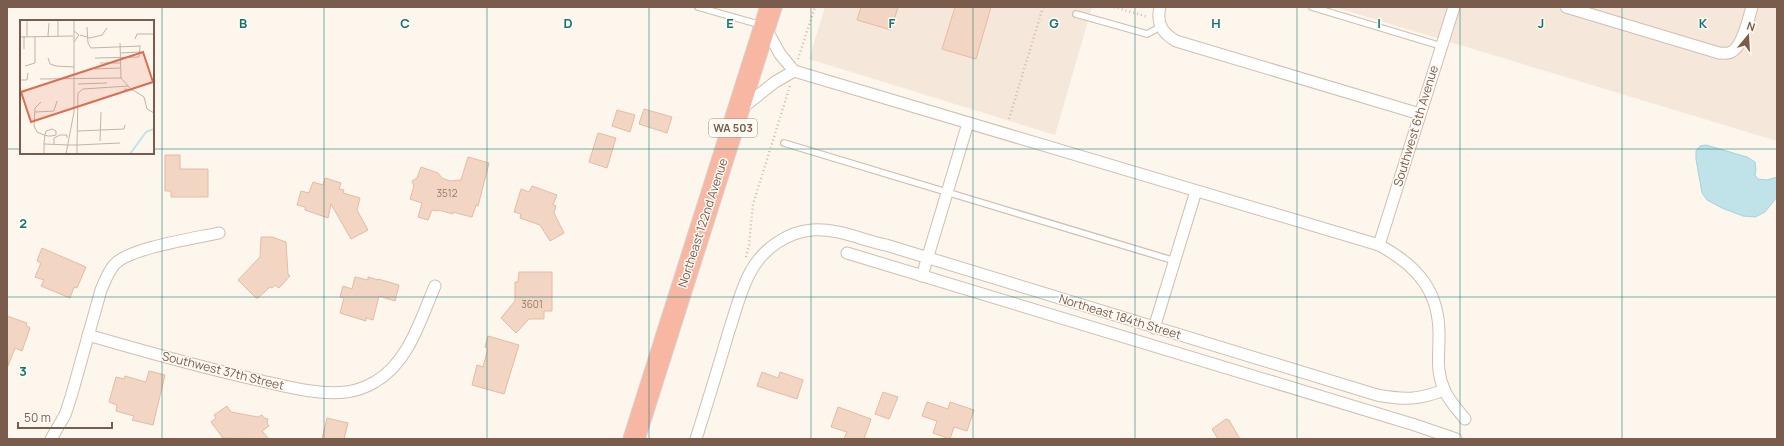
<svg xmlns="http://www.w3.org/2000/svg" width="1784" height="446" font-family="Manrope,sans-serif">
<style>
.residential{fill:#f5e8da}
.water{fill:#bfe3e8;stroke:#a5d3da}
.building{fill:#f3d5c3;stroke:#e6bba3}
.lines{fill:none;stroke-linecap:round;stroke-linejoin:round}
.lane-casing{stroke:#d1beb0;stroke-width:8}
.street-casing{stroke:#d1beb0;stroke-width:13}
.highway-casing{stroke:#dad1cd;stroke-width:23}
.path{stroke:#d9b8a5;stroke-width:2.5;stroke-dasharray:1 3;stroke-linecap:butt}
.lane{stroke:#fff;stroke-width:5.5}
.street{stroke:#fff;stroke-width:11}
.highway{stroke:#f7b7a3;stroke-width:21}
.grid{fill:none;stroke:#0f766e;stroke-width:1;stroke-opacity:0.55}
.labels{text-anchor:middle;stroke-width:3;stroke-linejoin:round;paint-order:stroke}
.number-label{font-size:10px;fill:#987a6a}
.shield{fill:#fffaf3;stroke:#a28b7f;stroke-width:1}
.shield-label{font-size:11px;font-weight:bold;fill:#7a5c4d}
.street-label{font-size:12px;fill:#7a5c4d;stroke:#fffaf3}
.inset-river{fill:none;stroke:#bfe3e8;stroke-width:2}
.inset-road{fill:none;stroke:#c5b3a7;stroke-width:1}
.view{fill:#dc6d51;fill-opacity:0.15;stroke:#dc6d51;stroke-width:2}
.inset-edge{fill:none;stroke:#7a5c4d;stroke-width:2}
.grid-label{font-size:13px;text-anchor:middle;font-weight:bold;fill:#0f766e;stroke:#fffaf3;stroke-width:3;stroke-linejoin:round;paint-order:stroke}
</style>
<rect width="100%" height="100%" fill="#fdf6ec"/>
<g class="residential">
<path d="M825,7H1092L1055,135L809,59Z"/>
<path d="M1334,7H1777V141Z"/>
</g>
<path class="water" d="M1706,145L1747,157L1755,162L1756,169L1755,175L1758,179L1767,180L1777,177V197L1765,212L1755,217L1743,216L1722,208L1707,200L1702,193L1696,159V151L1700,146Z"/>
<g class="building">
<path d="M861,7H898L891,30L857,20Z"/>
<path d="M955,7H991L976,59L942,49Z"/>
<path d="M644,109L672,117L667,133L639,124Z"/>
<path d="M617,110L635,115L630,132L612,126Z"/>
<path d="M598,133L616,138L607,168L589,162Z"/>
<path d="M165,155H180V169H208V197H171V191H165Z"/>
<path d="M468,157L489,163L478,206L476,205L472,217L460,214L453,212V214L438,210V211L432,210L428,220L418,217L422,203L410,199L414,186L412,181L417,178L421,167L438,173L442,178L450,181L461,180Z"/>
<path d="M325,178L341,183L339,189L344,190L343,193L360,198L357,210L368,230L351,239L331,204L328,218L305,210V207L297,205L301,191L309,193L313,182L323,185Z"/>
<path d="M532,186L557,195L553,205L556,206L554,213L564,233L550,241L540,225L520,218L521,214L514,212L521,189L529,192Z"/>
<path d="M261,237H272L286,242L288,274L290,276L279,288L275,285L272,288L270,287L258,298H256L238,280L260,257Z"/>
<path d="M42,248L86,267L77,288L74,287L70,298L41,286L44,280L35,277L41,263L37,261Z"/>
<path d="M519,272H552V311H544V319H529L516,333L501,318L515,301V282H518Z"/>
<path d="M355,277L368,280V277L378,280V279L399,285L395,301L379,296L373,320L366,318V321L340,313L344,298L340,297L343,286L352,289Z"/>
<path d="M7,316L27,323L26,325L30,328L22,351L15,348L8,366Z"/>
<path d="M488,336L519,345L504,394L472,385L477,365L483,367L488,348L485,347Z"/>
<path d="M149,371L165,375L153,425L132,420L134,416L116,411L117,405L109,402L116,377L124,379L125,376L146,382Z"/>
<path d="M762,372L778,378L780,372L803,380L797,399L757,386Z"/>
<path d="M883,392L898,397L889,419L875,414Z"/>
<path d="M927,402L948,409L950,402L974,410L967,431L954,427L950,439L933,433L937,421L922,416Z"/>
<path d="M227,406L231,412L258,417L262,415L264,418L268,419L267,423L269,426L262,431L269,439L223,438L211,422L216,418L214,415Z"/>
<path d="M838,407L871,419L864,439H844L847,432L831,427Z"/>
<path d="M327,418L348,423L344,439H322Z"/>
<path d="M1226,419L1229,420L1240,439H1218L1212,429Z"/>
</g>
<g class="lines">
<g class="lane-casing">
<g id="lane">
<path d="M698,7L761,25"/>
<path d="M1312,7L1441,46"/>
<path d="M1076,14L1147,34L1160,27"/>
<path d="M784,143L1175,261"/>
</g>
</g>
<g class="street-casing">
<g id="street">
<path d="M1160,7C1156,23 1162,33 1176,41L1420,114"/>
<path d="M1566,7L1719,53C1723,53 1728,54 1731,52C1743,47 1748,19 1752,7"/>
<path d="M765,27L780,54L794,71L1379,245C1418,266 1440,292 1439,337C1439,356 1436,371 1444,389C1448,400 1458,410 1465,419"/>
<path d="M741,109L775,82L794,71"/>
<path d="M1379,245L1454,7"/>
<path d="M847,253L1415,425L1456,439"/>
<path d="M922,276L968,123"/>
<path d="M1154,328L1196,191"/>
<path d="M88,335C146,352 204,368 262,381C289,387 318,395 346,392C356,391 366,387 375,382C409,362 420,320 435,286"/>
<path d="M51,439L65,415L71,397L101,290C105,281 108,272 114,265C128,248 196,238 219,233"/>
<path d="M696,439C707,404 718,369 728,334C735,314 740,290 751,271C763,249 787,232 812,230C837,228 862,240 886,245L1377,395C1405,400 1418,400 1444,390"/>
</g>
</g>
<g class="highway-casing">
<path id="highway" d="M634,439L771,7"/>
</g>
<g class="path">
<path d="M1114,7L1148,17"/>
<path d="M798,59L815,7"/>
<path d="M1009,119L1043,7"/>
<path d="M746,257L749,245L753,204L790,86"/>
</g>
<use href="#lane" class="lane"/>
<use href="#street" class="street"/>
<use href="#highway" class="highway"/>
</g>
<path class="grid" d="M162,7V439M324,7V439M487,7V439M649,7V439M811,7V439M973,7V439M1135,7V439M1297,7V439M1460,7V439M1622,7V439M7,149H21M153,149H1777M7,297H1777"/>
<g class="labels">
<g class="number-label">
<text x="447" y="197">3512</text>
<text x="532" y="308">3601</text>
</g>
<rect class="shield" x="709" y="119" width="48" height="18" rx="3"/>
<g class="shield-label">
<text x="733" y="132">WA 503</text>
</g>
<g class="street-label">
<text transform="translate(1416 126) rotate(-73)" y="4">Southwest 6th Avenue</text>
<text transform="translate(703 223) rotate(-72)" y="4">Northeast 122nd Avenue</text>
<text transform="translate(1120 317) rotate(17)" y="4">Northeast 184th Street</text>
<text transform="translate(223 371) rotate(14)" y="4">Southwest 37th Street</text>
</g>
</g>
<g transform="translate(20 20)">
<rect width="134" height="134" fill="#fdf6ec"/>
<path class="inset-river" d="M110,134L126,112L134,109"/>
<path class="inset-road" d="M67,7L68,23L71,28L121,26M60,15L70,18L82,15L87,8M4,16V29M7,16V0M28,16L29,3M38,16V0M0,17L53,16M115,19L117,14H134M54,22L59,15L54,11M100,23L101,58M100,33L121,32M28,38L30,44L36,46L54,47M75,38L119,37L120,27M80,43H100M5,46L15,43V16M75,49L100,48M20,59L101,58L110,68M0,60H7L8,53M58,64L87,63M104,69L113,70L124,77L127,89L134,93M15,92L34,91L37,81M58,111L104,109L105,105M17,112L24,115H25L28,116H31L36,115V111L32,109L26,111L25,115L24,123V134M17,112L14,106L15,88L21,82M80,121L81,92M100,123L57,125L58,73L63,69L108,66M24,124L49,125M34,124V118L40,115H47V118M49,125H57V134M46,134L54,92V0"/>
<path class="view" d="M123,32L133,62L11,102L1,72Z"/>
<rect width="134" height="134" class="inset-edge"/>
</g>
<g class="grid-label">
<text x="243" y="28">B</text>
<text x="405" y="28">C</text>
<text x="568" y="28">D</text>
<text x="730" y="28">E</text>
<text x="892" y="28">F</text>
<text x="1054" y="28">G</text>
<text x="1216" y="28">H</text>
<text x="1379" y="28">I</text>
<text x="1541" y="28">J</text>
<text x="1703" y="28">K</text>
<text x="23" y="228">2</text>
<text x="23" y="376">3</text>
</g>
<rect width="1784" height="446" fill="none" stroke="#7a5c4d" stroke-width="16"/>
<g transform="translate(1748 36) rotate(18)" stroke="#fffaf3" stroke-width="3" paint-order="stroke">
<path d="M0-3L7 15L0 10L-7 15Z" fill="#7a5c4d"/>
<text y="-6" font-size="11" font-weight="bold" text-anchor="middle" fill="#7a5c4d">N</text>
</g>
<path d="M18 422v6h94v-6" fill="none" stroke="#7a5c4d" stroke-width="2"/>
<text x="24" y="422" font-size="12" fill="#7a5c4d" stroke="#fffaf3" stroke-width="3" paint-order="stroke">50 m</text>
</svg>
